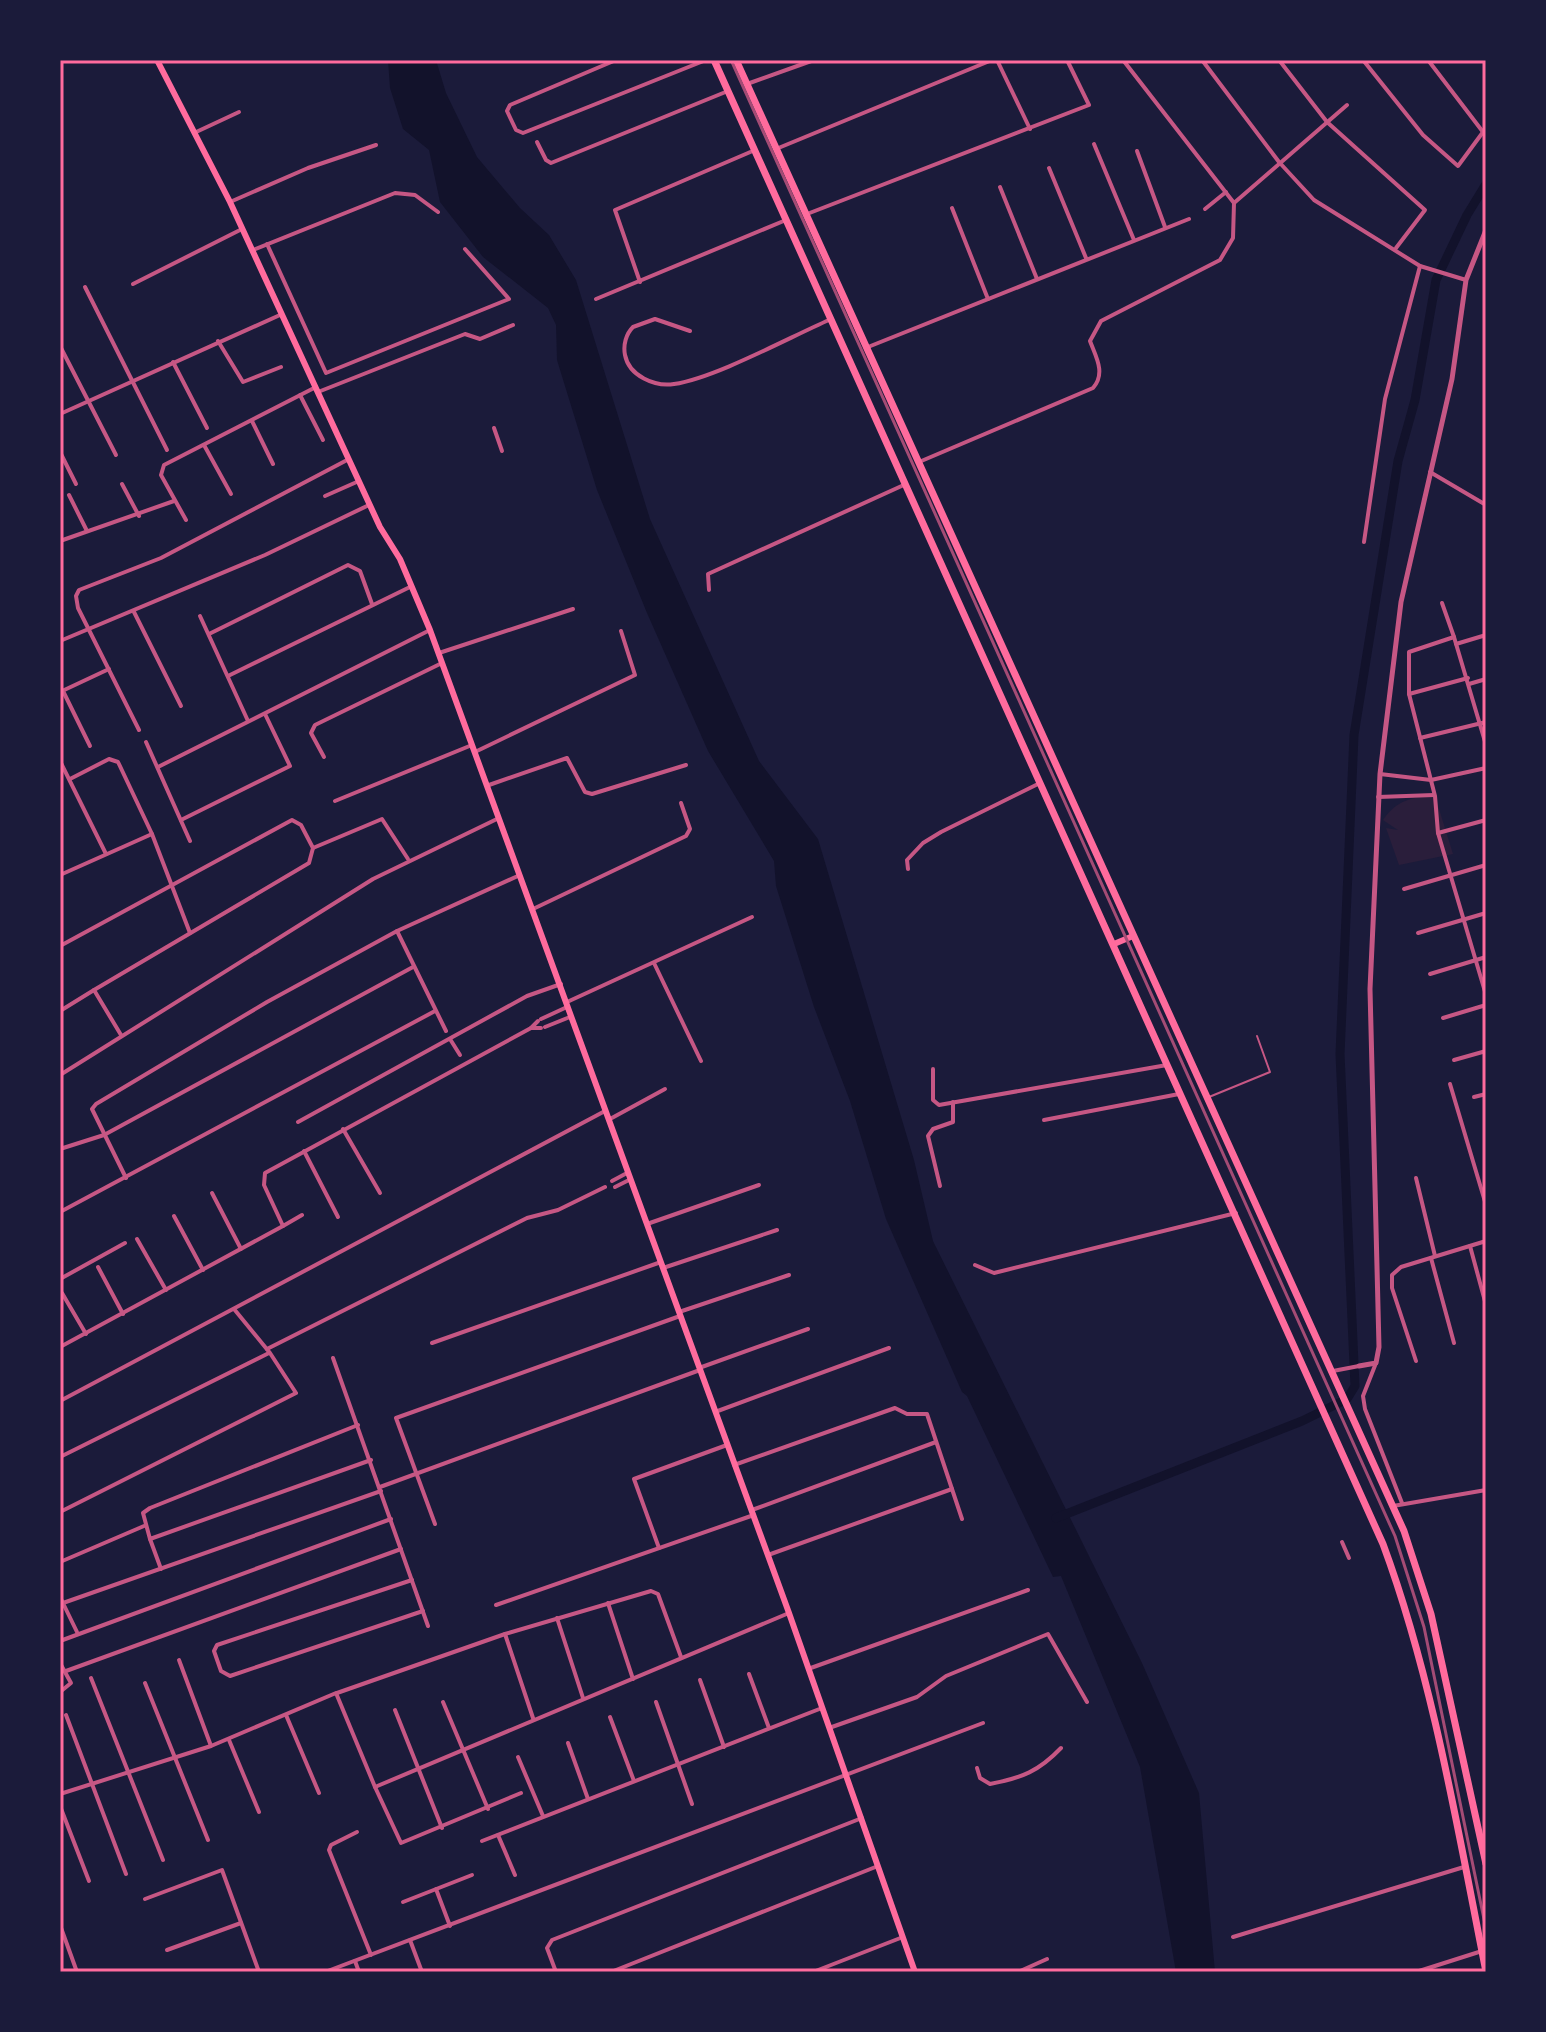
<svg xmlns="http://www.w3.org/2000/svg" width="1546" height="2032" font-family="'Asap Condensed',sans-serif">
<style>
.green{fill:#2a1e3b}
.water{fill:#12122b}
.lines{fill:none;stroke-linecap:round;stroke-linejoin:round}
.canal{stroke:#12122b;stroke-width:9}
.service{stroke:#c65784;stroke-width:2}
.minor{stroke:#c65784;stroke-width:4}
.tertiary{stroke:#c65784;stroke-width:5}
.secondary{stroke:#ff6b9d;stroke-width:6}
.primary{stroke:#ff6b9d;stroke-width:7}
.rail{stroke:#a44b75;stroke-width:3}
.neatline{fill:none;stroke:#ff6b9d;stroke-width:3}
</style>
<rect width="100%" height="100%" fill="#1b1b3a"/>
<path class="green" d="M1435,796L1453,854L1399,865L1386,828L1398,830L1383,820C1397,800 1411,797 1435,796Z"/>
<path class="water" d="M388,60H436L446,93L477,157L520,208L549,235L576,280L650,519L759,761L818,839L914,1160L933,1241L1142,1663L1199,1793L1215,1972H1176L1140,1767L1061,1576L1053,1577L967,1396L962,1392L886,1219L850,1101L814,1007L776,886L774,861L708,751L647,613L597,490L557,360L556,325L548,308L483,257L440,202L429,150L403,129L390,88Z"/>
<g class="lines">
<path class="canal" d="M1056,1518L1302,1421L1347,1399L1355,1386L1340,1054L1354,735L1398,461L1415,400L1436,280L1467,215L1486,184"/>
<path class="service" d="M1209,1097L1270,1072L1257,1036"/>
<g class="minor">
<path d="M616,60L510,105L507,111L516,130L523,133L706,60"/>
<path d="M997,60L1030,129"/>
<path d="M1123,60L1234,203"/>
<path d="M1202,60L1279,162L1314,200L1420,266L1466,280"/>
<path d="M1279,60L1327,122L1425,210L1396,248"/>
<path d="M1363,60L1423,135L1458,166L1486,128"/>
<path d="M1428,60L1483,132"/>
<path d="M747,84L814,60"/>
<path d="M194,133L239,112"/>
<path d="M537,142L546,160L551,163L728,91"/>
<path d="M1094,144L1134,240"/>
<path d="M776,149L992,60"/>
<path d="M1137,151L1165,227"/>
<path d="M1049,168L1086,258"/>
<path d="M1000,187L1037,279"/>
<path d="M230,202L308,168L376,145"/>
<path d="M952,208L988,299"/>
<path d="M1205,209L1226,192"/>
<path d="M807,214L1089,105L1067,60"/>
<path d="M267,244L326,373L509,299L465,249"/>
<path d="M253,250L395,193L415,195L438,212"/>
<path d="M640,282L615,210L755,150"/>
<path d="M133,284L242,229"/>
<path d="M85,287L167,450"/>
<path d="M596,299L786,220"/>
<path d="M690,331L655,319L633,327C626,334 623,345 625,355C629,376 655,387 674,384C715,378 788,338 829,320"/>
<path d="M218,341L243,382L281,367"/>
<path d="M60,346L116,455"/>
<path d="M868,347L1189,219"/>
<path d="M173,362L207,428"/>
<path d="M318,392L465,334L480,339L513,325"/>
<path d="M300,395L323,440"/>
<path d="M60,414L280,315"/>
<path d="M252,421L273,464"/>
<path d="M494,428L502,451"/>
<path d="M204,445L231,494"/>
<path d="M60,452L76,484"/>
<path d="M919,462L1093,388C1106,373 1096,357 1090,341L1101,321L1220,260L1233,238L1234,203L1347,105"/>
<path d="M1430,472L1486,505"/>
<path d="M122,484L139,516"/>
<path d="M69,495L87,531"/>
<path d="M325,496L359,481"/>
<path d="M186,520L161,475L164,465L316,387"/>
<path d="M60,541L174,501"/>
<path d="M1364,542L1385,399L1420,266"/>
<path d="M709,590L708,574L906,484"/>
<path d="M1442,603L1454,637"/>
<path d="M134,612L181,706"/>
<path d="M200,616L248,721"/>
<path d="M209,634L348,565L360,571L372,604"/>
<path d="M60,641L265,555L369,505"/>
<path d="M1456,644L1486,635"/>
<path d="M439,653L573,609"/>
<path d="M228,676L412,586"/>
<path d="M1469,684L1486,679"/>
<path d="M63,691L90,746"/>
<path d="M60,692L109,669"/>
<path d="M1409,694L1468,678"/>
<path d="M139,730L78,608L76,596L79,590L161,558L349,459"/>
<path d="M1420,738L1486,722"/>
<path d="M146,742L190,841"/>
<path d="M1486,745L1454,637L1409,652V694L1435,796L1438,833L1486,995"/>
<path d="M477,751L635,675L621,631"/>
<path d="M324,757L311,733L315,725L442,663"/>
<path d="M60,761L106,854"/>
<path d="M158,767L430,630"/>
<path d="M1380,774L1431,780L1486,768"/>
<path d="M70,779L109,759L118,762L152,834L190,933"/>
<path d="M489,785L567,758L585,792L592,794L686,765"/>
<path d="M1378,797L1434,795"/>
<path d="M335,801L472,745"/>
<path d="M181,820L290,766L265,714"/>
<path d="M1438,833L1486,820"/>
<path d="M313,848L382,819L408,859"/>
<path d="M908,869L907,860L923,843L941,832L1040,783"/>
<path d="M60,875L152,834"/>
<path d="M1404,889L1486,865"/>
<path d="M533,909L686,836L690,829L681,803"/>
<path d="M397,931L446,1031"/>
<path d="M1418,933L1486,913"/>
<path d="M60,946L292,820L301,825L313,848L309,863L94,990L121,1035"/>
<path d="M654,963L701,1061"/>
<path d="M1430,974L1486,957"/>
<path d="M567,1002L752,917"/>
<path d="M60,1011L94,990"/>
<path d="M1443,1018L1486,1005"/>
<path d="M541,1019L567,1007"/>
<path d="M538,1021L531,1028H541"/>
<path d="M545,1027L570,1017"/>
<path d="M450,1039L460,1055"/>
<path d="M1454,1060L1486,1051"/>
<path d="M933,1069V1100L939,1105L1167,1065"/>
<path d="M60,1075L373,879L499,818"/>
<path d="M1450,1084L1486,1205"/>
<path d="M1474,1097L1486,1094"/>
<path d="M610,1119L665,1089"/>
<path d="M1044,1120L1179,1094"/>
<path d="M298,1122L527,996L561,984"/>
<path d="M343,1129L380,1193"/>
<path d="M60,1149L104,1135L413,967"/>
<path d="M304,1151L338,1217"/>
<path d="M126,1178L92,1109L96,1104L267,1002L397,931L520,875"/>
<path d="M1416,1178L1435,1256"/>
<path d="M612,1181L627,1173"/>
<path d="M940,1186L928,1136L933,1129L953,1122V1102"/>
<path d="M615,1187L631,1179"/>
<path d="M212,1193L241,1249"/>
<path d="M60,1212L435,1011"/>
<path d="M302,1215L283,1226L264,1185L265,1173L531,1028"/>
<path d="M174,1216L203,1270"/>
<path d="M647,1224L759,1185"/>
<path d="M137,1239L166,1290"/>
<path d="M1470,1246L1486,1305"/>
<path d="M1431,1258L1454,1343"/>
<path d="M975,1265L994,1273L1236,1213"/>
<path d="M98,1267L123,1314"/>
<path d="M663,1268L777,1230"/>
<path d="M60,1279L125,1243"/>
<path d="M62,1293L86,1334"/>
<path d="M679,1312L789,1275"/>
<path d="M432,1343L661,1262"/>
<path d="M60,1347L283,1226"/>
<path d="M267,1349L527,1218L558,1210L605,1187"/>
<path d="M333,1358L428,1626"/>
<path d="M1416,1361L1392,1288V1275L1401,1267L1486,1241"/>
<path d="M1376,1363L1363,1396L1365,1409L1402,1503"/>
<path d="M699,1368L808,1329"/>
<path d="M1333,1371L1359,1366"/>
<path d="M60,1401L605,1111"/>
<path d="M715,1412L889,1348"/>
<path d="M358,1425L150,1508L143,1513L150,1539L371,1460"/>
<path d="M60,1457L269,1353"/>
<path d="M734,1465L895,1408L907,1414H927L952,1489"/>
<path d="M380,1487L700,1370"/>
<path d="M1393,1506L1486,1490"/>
<path d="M752,1510L936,1442"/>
<path d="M60,1512L296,1393L270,1353L234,1309"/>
<path d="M435,1524L396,1418L680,1316"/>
<path d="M150,1539L161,1569"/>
<path d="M1342,1542L1349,1558"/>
<path d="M659,1548L634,1479L727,1445"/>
<path d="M768,1555L952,1489L962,1519"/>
<path d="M60,1562L144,1526"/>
<path d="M412,1580L217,1645L214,1651L221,1671L230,1676L423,1611"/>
<path d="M60,1597L77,1632"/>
<path d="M63,1603L381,1491"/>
<path d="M608,1603L633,1679"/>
<path d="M496,1605L751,1516"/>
<path d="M557,1618L583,1698"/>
<path d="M505,1634L533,1718"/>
<path d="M60,1641L391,1519"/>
<path d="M179,1660L211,1746"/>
<path d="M60,1663L71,1683L60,1692"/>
<path d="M808,1669L1028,1590"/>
<path d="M66,1671L401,1549"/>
<path d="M749,1674L769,1728"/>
<path d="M91,1678L163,1860"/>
<path d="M700,1680L724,1747"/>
<path d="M145,1683L208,1840"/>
<path d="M337,1693L505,1634L651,1591L658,1594L681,1657"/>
<path d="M443,1702L488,1809"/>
<path d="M656,1702L692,1804"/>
<path d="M395,1710L442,1828"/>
<path d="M66,1715L126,1874"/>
<path d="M286,1715L319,1793"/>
<path d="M610,1717L634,1781"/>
<path d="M829,1728L917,1697L946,1676L1048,1634L1087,1702"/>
<path d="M229,1740L259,1812"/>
<path d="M568,1743L588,1799"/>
<path d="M518,1757L543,1816"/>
<path d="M977,1768L980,1778L990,1784C1022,1778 1039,1771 1061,1748"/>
<path d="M375,1787L401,1843L521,1793"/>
<path d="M60,1794L211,1746L336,1693L375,1787L789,1613"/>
<path d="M60,1806L89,1881"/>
<path d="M357,1832L331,1845L329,1850L371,1955"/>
<path d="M498,1835L515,1875"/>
<path d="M482,1841L822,1708"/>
<path d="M436,1889L450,1926"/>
<path d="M145,1899L222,1870L259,1972"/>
<path d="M403,1902L472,1875"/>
<path d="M60,1925L77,1972"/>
<path d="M1233,1937L1464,1867"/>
<path d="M410,1940L422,1972"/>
<path d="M167,1950L241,1923"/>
<path d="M355,1961L359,1972"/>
<path d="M325,1972L983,1723"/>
<path d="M556,1972L547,1948L552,1940L862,1818"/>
<path d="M611,1972L878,1866"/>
<path d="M813,1972L903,1937"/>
<path d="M1018,1972L1047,1959"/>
<path d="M1416,1972L1482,1951"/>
</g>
<path class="tertiary" d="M1359,1366L1376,1363L1379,1347L1370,989L1380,774L1401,602L1452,379L1466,280L1486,230"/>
<g class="secondary">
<path d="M157,60L230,202L380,527L400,559L430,630L789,1613L915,1972"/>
<path d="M1114,944L1133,936"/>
</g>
<g class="primary">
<path d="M714,60L1383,1544C1433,1679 1458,1831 1486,1972"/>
<path d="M736,60L1404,1531L1431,1614L1486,1864"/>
</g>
<path class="rail" d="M731,60L1395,1536L1424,1627L1486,1929"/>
</g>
<rect width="1546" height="2032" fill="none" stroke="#1b1b3a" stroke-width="124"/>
<rect x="62" y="62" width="1422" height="1908" class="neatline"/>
</svg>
